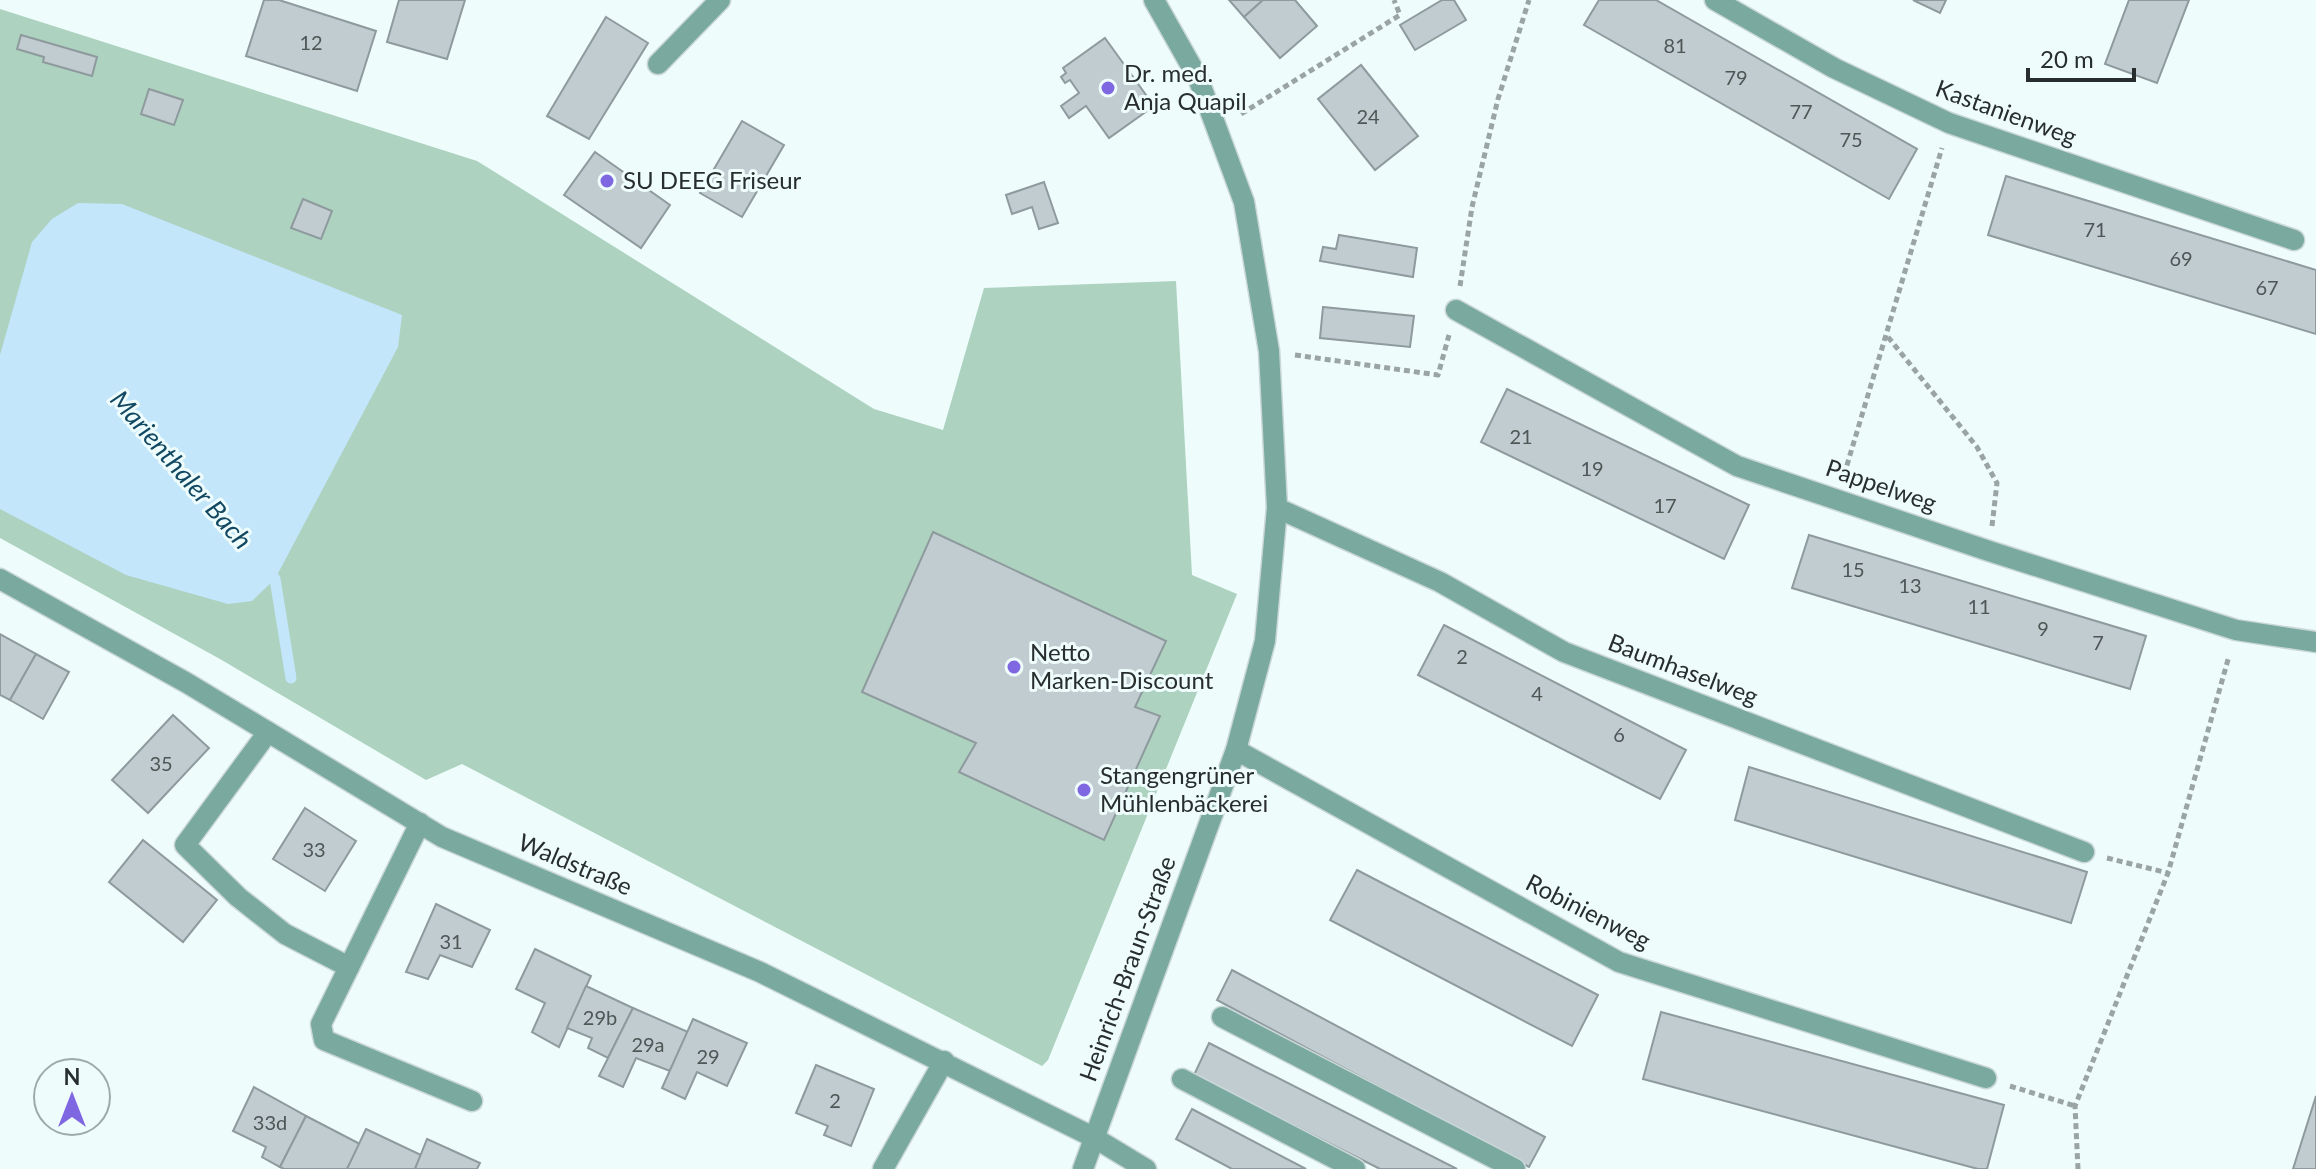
<svg xmlns="http://www.w3.org/2000/svg" width="2316" height="1169" font-family="Lato,sans-serif">
<style>
.green{fill:#add2bf}
.water{fill:#c4e6fb}
.lines{fill:none;stroke-linecap:round;stroke-linejoin:round}
.stream{stroke:#c4e6fb;stroke-width:11}
.building{fill:#c0ccd0;stroke:#8e9a9d;stroke-width:2}
.minor-casing{stroke:#cad7d7;stroke-width:23}
.path{stroke:#9aa4a4;stroke-width:5;stroke-dasharray:6 4;stroke-linecap:butt}
.minor{stroke:#79a99f;stroke-width:20}
.poi-dot{fill:#8067e2;stroke:#eefcfc;stroke-width:3}
.labels{text-anchor:middle;stroke-width:6;stroke-linejoin:round;paint-order:stroke}
.number-label{font-size:20px;fill:#4e5656}
.poi-label{font-size:24px;fill:#282e2e;stroke:#eefcfc;text-anchor:start}
.street-label{font-size:24px;fill:#282e2e;stroke:#eefcfc}
.water-label{font-size:26px;font-style:italic;fill:#124862;stroke:#eefcfc}
</style>
<rect width="100%" height="100%" fill="#eefcfc"/>
<path class="green" d="M0,9L477,161L874,409L943,430L984,288L1176,281L1192,575L1237,594L1048,1060L1042,1066L462,764L426,780L220,659L0,538Z"/>
<path class="water" d="M78,203L122,204L402,315L398,347L275,579L252,601L228,604L126,575L0,509V355L32,242L52,219Z"/>
<g class="lines">
<path class="stream" d="M267,570L275,579L291,678"/>
</g>
<g class="building">
<path d="M264,0H279L376,31L357,91L246,56Z"/>
<path d="M399,0H465L447,59L387,42Z"/>
<path d="M1229,0H1263L1244,17Z"/>
<path d="M1263,0H1295L1317,26L1280,58L1244,17Z"/>
<path d="M1442,0H1454L1466,20L1415,50L1400,25Z"/>
<path d="M1599,0H1656L1917,149L1889,199L1584,25Z"/>
<path d="M1913,0H1946L1940,13Z"/>
<path d="M2129,0H2189L2157,83L2105,64Z"/>
<path d="M606,17L648,43L589,139L547,116Z"/>
<path d="M21,35L97,57L92,76L43,62L44,57L17,49Z"/>
<path d="M1105,38L1154,106L1109,138L1086,106L1069,118L1061,106L1079,93L1070,80L1065,83L1061,77L1066,73L1063,68Z"/>
<path d="M1361,65L1418,136L1375,170L1318,99Z"/>
<path d="M149,89L183,100L174,125L141,114Z"/>
<path d="M742,121L784,145L742,217L700,193Z"/>
<path d="M595,152L670,205L641,248L564,195Z"/>
<path d="M2006,176L2316,270V334L1988,235Z"/>
<path d="M1044,182L1058,223L1039,229L1032,207L1012,214L1006,195Z"/>
<path d="M303,199L332,211L321,239L291,228Z"/>
<path d="M1339,235L1417,248L1413,277L1320,261L1323,247L1336,249Z"/>
<path d="M1323,307L1414,316L1410,347L1320,338Z"/>
<path d="M1507,389L1749,505L1724,559L1481,442Z"/>
<path d="M933,532L1166,641L1135,707L1160,716L1104,840L959,772L976,743L862,692Z"/>
<path d="M1809,535L2146,636L2130,689L1792,588Z"/>
<path d="M1444,625L1686,750L1660,799L1418,675Z"/>
<path d="M0,634L36,654L10,700L0,695Z"/>
<path d="M36,654L69,672L43,719L10,700Z"/>
<path d="M173,715L209,748L148,813L112,780Z"/>
<path d="M1749,767L2087,872L2071,923L1735,820Z"/>
<path d="M305,808L356,841L325,891L273,859Z"/>
<path d="M143,840L217,900L183,942L109,882Z"/>
<path d="M1357,870L1598,995L1572,1046L1330,920Z"/>
<path d="M436,904L490,930L472,967L440,955L428,979L406,972Z"/>
<path d="M535,949L591,976L559,1047L532,1032L545,1003L516,989Z"/>
<path d="M1232,970L1545,1137L1529,1167L1217,1000Z"/>
<path d="M586,986L633,1008L608,1058L588,1048L592,1038L567,1028Z"/>
<path d="M633,1008L688,1032L670,1071L636,1058L623,1087L599,1076Z"/>
<path d="M1661,1012L2004,1105L1987,1169H1978L1643,1079Z"/>
<path d="M693,1019L747,1043L727,1086L697,1072L685,1099L662,1088Z"/>
<path d="M1209,1043L1457,1169H1380L1194,1075Z"/>
<path d="M816,1065L874,1089L851,1146L824,1135L828,1126L796,1113Z"/>
<path d="M254,1087L306,1116L280,1167L262,1157L266,1147L233,1131Z"/>
<path d="M2316,1096V1169H2293Z"/>
<path d="M1192,1109L1306,1169H1232L1176,1139Z"/>
<path d="M306,1116L360,1144L347,1169H284L280,1167Z"/>
<path d="M366,1129L421,1155L415,1169H347Z"/>
<path d="M427,1139L480,1163L477,1169H415Z"/>
</g>
<g class="lines">
<g class="minor-casing">
<g id="minor">
<path d="M1715,0L1834,68L1949,123L2294,240"/>
<path d="M658,64L720,0"/>
<path d="M1456,310L1737,466L1989,551L2236,630L2316,642"/>
<path d="M1277,508L1440,582L1564,652L2084,852"/>
<path d="M0,579L187,683L442,837L760,972L1093,1137L1146,1169"/>
<path d="M268,732L185,845L238,897L285,934L349,967"/>
<path d="M1236,750L1619,962L1986,1078"/>
<path d="M420,823L321,1024L324,1040L472,1101"/>
<path d="M1222,1017L1515,1169"/>
<path d="M1182,1079L1355,1169"/>
<path d="M883,1169L944,1061"/>
<path d="M1083,1169L1236,750L1265,641L1277,508L1269,351L1244,202L1198,78L1154,0"/>
</g>
</g>
<g class="path">
<path d="M1241,114L1400,15L1394,0"/>
<path d="M1460,286L1472,207L1498,99L1529,0"/>
<path d="M1888,337L1977,447L1997,483L1992,526"/>
<path d="M1295,355L1438,375L1449,335"/>
<path d="M1844,475L1942,148"/>
<path d="M2107,858L2168,873"/>
<path d="M2010,1086L2075,1106"/>
<path d="M2078,1169L2075,1106L2168,873L2229,656"/>
</g>
<use href="#minor" class="minor"/>
</g>
<g class="poi-dot">
<circle cx="1108" cy="88" r="8"/>
<circle cx="607" cy="181" r="8"/>
<circle cx="1014" cy="667" r="8"/>
<circle cx="1084" cy="790" r="8"/>
</g>
<g class="labels">
<g class="number-label">
<text x="311" y="50">12</text>
<text x="1675" y="53">81</text>
<text x="1736" y="85">79</text>
<text x="1801" y="119">77</text>
<text x="1368" y="124">24</text>
<text x="1851" y="147">75</text>
<text x="2095" y="237">71</text>
<text x="2181" y="266">69</text>
<text x="2267" y="295">67</text>
<text x="1521" y="444">21</text>
<text x="1592" y="476">19</text>
<text x="1665" y="513">17</text>
<text x="1853" y="577">15</text>
<text x="1910" y="593">13</text>
<text x="1979" y="614">11</text>
<text x="2043" y="636">9</text>
<text x="2098" y="650">7</text>
<text x="1462" y="664">2</text>
<text x="1537" y="701">4</text>
<text x="1619" y="742">6</text>
<text x="161" y="771">35</text>
<text x="314" y="857">33</text>
<text x="451" y="949">31</text>
<text x="600" y="1025">29b</text>
<text x="648" y="1052">29a</text>
<text x="708" y="1064">29</text>
<text x="835" y="1108">2</text>
<text x="270" y="1130">33d</text>
</g>
<g class="poi-label">
<text x="1124" y="82">Dr. med.<tspan x="1124" dy="28">Anja Quapil</tspan></text>
<text x="623" y="189">SU DEEG Friseur</text>
<text x="1030" y="661">Netto<tspan x="1030" dy="28">Marken-Discount</tspan></text>
<text x="1100" y="784">Stangengrüner<tspan x="1100" dy="28">Mühlenbäckerei</tspan></text>
</g>
<g class="street-label">
<text transform="translate(2006 113) rotate(20)" y="8">Kastanienweg</text>
<text transform="translate(1881 486) rotate(19)" y="8">Pappelweg</text>
<text transform="translate(1683 670) rotate(21)" y="8">Baumhaselweg</text>
<text transform="translate(575 865) rotate(23)" y="8">Waldstraße</text>
<text transform="translate(1588 912) rotate(27)" y="8">Robinienweg</text>
<text transform="translate(1128 969) rotate(-70)" y="8">Heinrich-Braun-Straße</text>
</g>
<g class="water-label">
<text transform="translate(181 470) rotate(49)" y="9">Marienthaler Bach</text>
</g>
</g>
<g transform="translate(72 1097)"><circle r="38" fill="#eefcfc" stroke="#9faaaa" stroke-width="2"/>
<path d="M0-6L14 30L0 20L-14 30Z" fill="#8067e2"/>
<text y="-12" font-size="22" font-weight="bold" text-anchor="middle" fill="#282e2e">N</text>
</g>
<path d="M2028 68v12h106v-12" fill="none" stroke="#282e2e" stroke-width="4"/>
<text x="2040" y="68" font-size="24" fill="#282e2e" stroke="#eefcfc" stroke-width="6" paint-order="stroke">20 m</text>
</svg>
